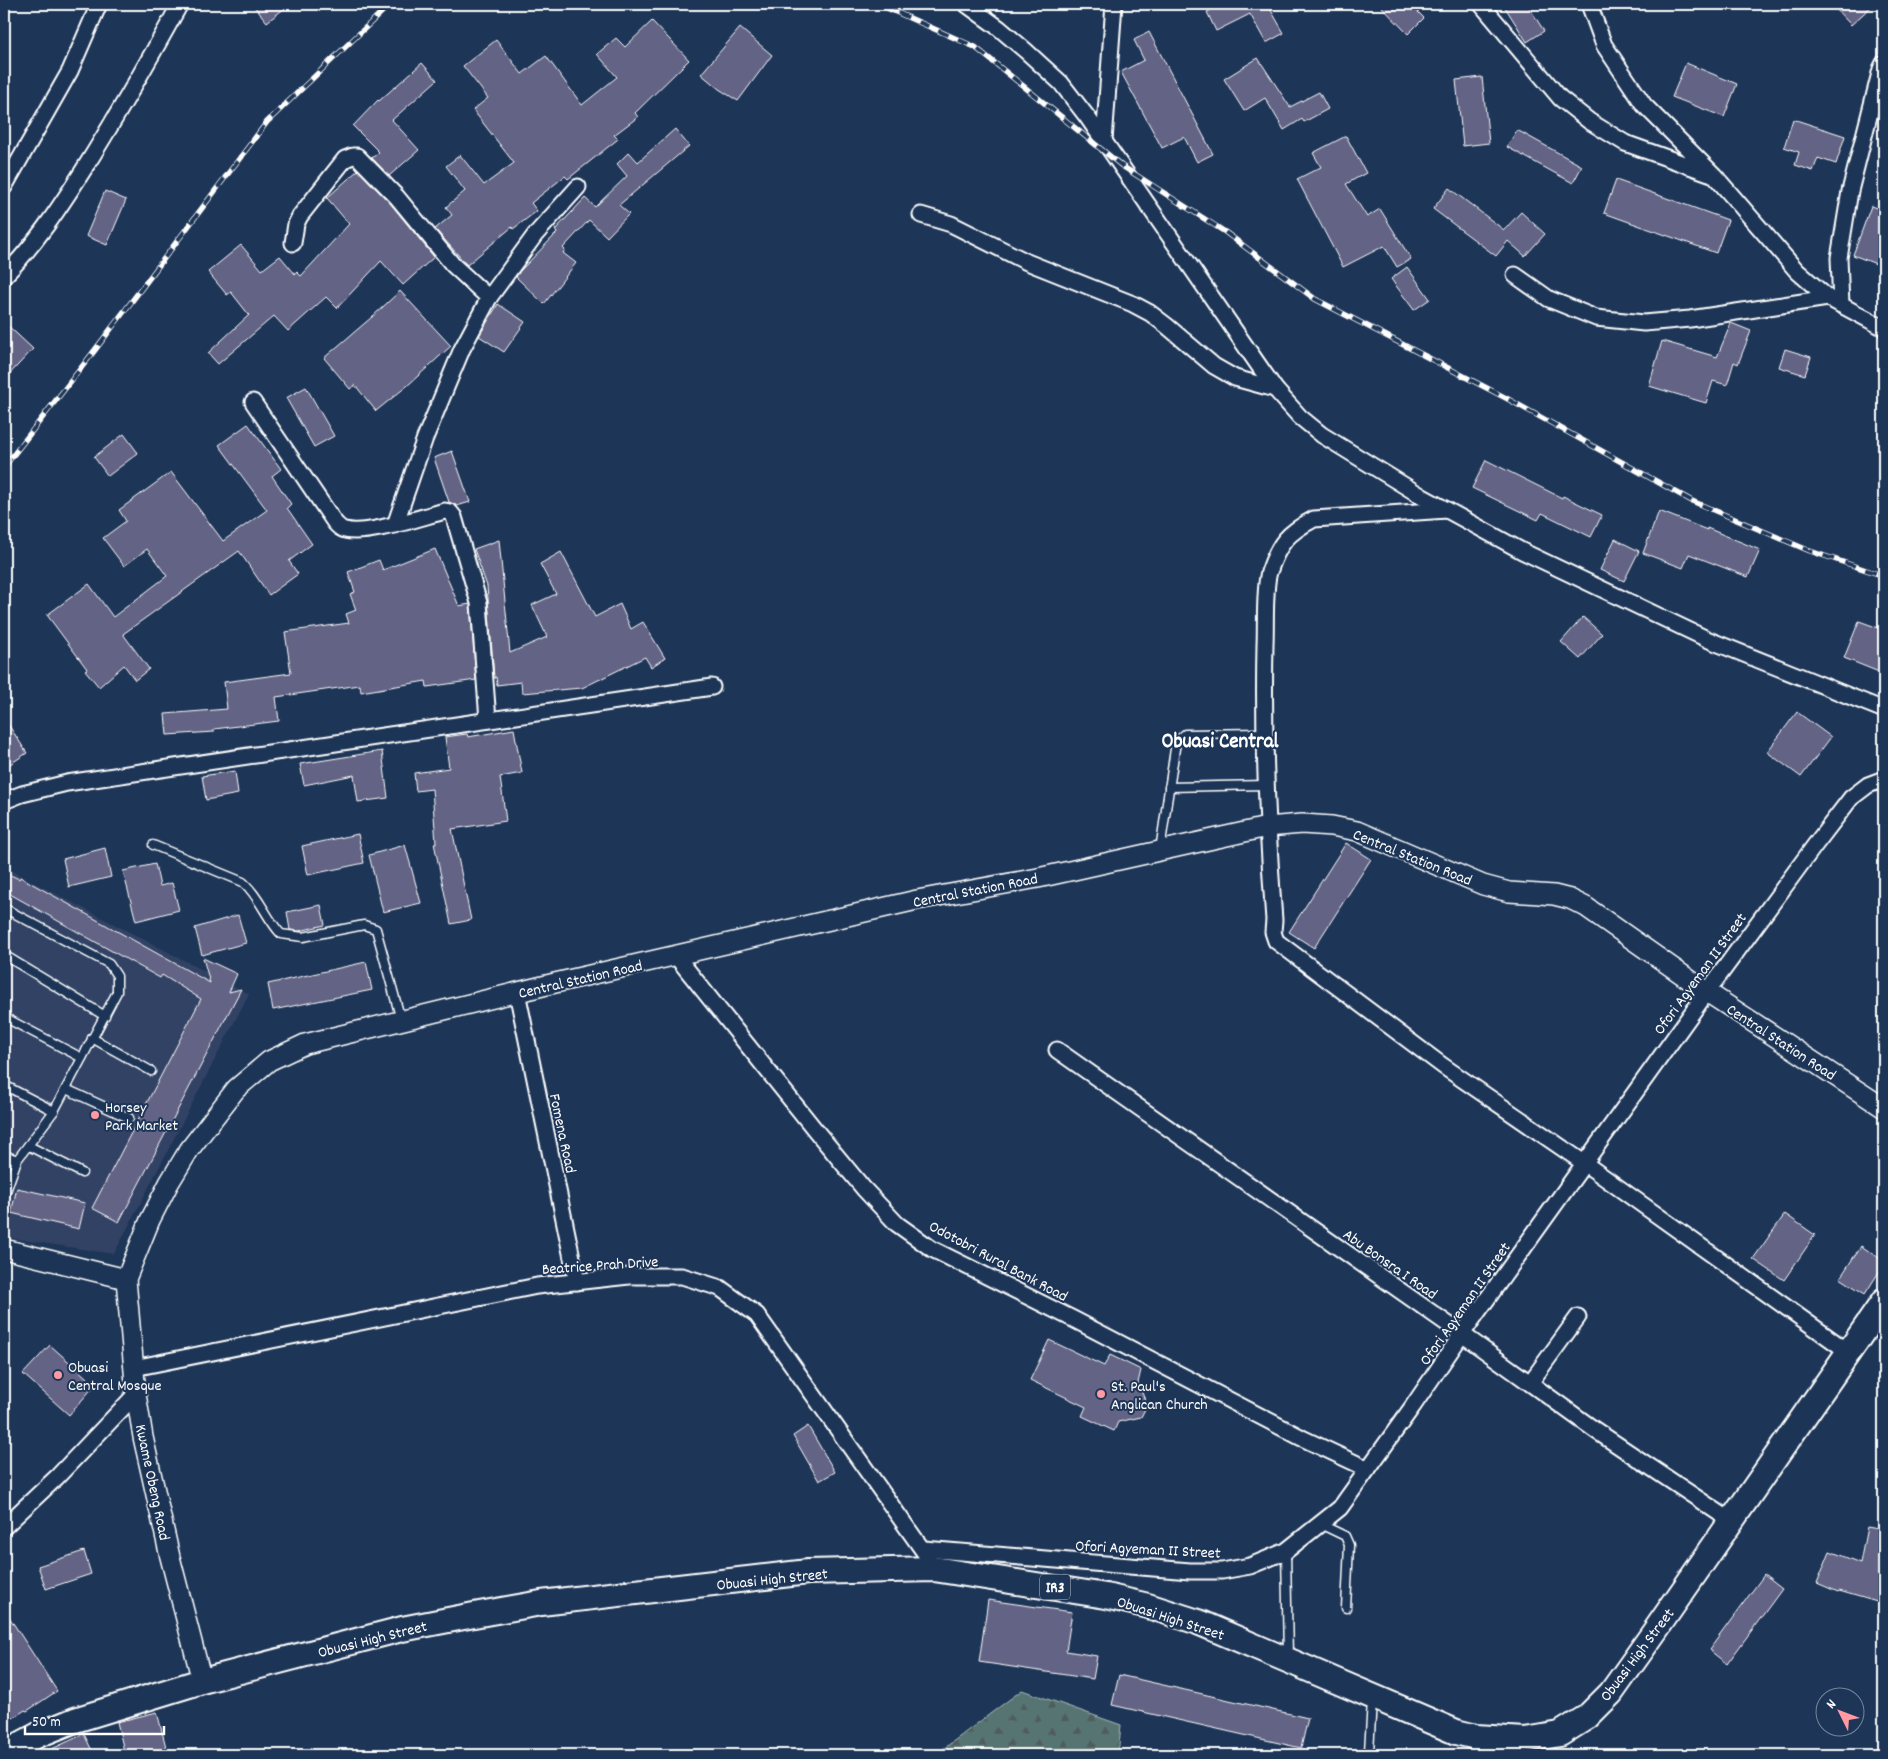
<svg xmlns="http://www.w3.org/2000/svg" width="1888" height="1759" font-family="Dekko,sans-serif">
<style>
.built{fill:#324365}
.forest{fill:url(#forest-firs);stroke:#abbab8}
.building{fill:#646385;stroke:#fff}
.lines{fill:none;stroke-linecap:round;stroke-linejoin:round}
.service-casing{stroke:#fff;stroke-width:11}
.minor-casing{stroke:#fff;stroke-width:19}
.tertiary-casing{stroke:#fff;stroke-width:22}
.primary-casing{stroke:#fff;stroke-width:28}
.service{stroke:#1d3557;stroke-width:8}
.minor{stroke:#1d3557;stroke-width:15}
.tertiary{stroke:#1d3557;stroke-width:19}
.primary{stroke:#1d3557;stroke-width:24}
.rail-casing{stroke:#fff;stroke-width:5.5}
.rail{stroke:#1d3557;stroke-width:4;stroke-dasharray:11;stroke-linecap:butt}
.poi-dot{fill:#ff9aa2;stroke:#1d3557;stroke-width:2}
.labels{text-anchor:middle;stroke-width:4;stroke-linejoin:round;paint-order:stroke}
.shield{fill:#1d3557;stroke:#bbc2cd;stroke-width:1}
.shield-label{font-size:15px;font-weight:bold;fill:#fff}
.street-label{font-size:16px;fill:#fff;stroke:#1d3557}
.poi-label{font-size:16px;fill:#fff;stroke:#1d3557;text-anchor:start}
.district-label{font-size:21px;font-weight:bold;fill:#fff;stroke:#1d3557}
</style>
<defs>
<pattern id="forest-firs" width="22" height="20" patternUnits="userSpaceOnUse" patternTransform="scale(1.25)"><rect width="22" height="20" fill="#577472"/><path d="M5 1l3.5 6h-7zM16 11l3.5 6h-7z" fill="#505c5b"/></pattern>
</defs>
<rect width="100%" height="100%" fill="#1d3557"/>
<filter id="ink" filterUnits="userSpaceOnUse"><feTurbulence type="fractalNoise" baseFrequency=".02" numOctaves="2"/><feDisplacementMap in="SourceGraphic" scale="10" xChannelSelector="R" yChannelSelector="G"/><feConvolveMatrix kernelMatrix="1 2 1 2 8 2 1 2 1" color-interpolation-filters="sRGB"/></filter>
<g filter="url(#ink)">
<path class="built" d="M4,867L249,994L114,1254L4,1237Z"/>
<path class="forest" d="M1022,1690L1121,1725L1118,1755H935Z"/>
<g class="building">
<path d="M252,4H290L267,22Z"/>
<path d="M1223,4H1270L1268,5L1284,33L1266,43L1250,14L1216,31L1207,12Z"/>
<path d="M1379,4H1410L1424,18L1408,34Z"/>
<path d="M1503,4H1527L1544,31L1527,42Z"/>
<path d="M1831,4H1874L1851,25Z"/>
<path d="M652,21L689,60L635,113L638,117L614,135L618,139L568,179L565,176L531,203L537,211L513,229L512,227L467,265L435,229L452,215L446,207L465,191L446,166L460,155L484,185L514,163L473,110L488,98L463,66L496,40L522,74L546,56L582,105L617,77L597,54L616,38L625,47Z"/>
<path d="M740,28L772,55L738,101L719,89L701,74Z"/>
<path d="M1149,32L1213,154L1197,162L1184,137L1162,148L1121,72L1144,60L1134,40Z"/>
<path d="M1258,58L1290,107L1319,92L1328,109L1304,122L1302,119L1284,130L1265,98L1244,111L1224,79Z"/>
<path d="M422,63L437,80L392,120L419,150L389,176L372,158L379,152L353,126L378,100L379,101Z"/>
<path d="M1686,63L1737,84L1724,117L1672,97Z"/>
<path d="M1482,77L1489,143L1463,146L1456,80Z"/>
<path d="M1793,119L1845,136L1836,164L1818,158L1813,171L1795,165L1799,152L1784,147Z"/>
<path d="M675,129L689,146L619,205L629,214L607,237L589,220L563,248L565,250L563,253L576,263L544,304L516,277L520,271L557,233L555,230L585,198L595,207L627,176L617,164L629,152L638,162Z"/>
<path d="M1517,130L1582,166L1573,183L1507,147Z"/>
<path d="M1346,136L1366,173L1346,184L1367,217L1380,209L1411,259L1397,267L1384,246L1343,267L1297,179L1321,167L1313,153Z"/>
<path d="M358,170L390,203L434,257L403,285L381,261L337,308L326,297L288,331L274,316L218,364L208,353L249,315L231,292L227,295L208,272L241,245L262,270L280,256L295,274L297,272L301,276L349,224L327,198Z"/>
<path d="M1616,180L1728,220L1716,253L1604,213Z"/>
<path d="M1449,188L1504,230L1521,212L1545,234L1525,256L1508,241L1496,256L1433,209Z"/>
<path d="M105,191L126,200L107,245L86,236Z"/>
<path d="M1871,206L1884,211V267L1853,255Z"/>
<path d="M1407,267L1430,299L1414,310L1391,279Z"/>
<path d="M400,291L451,346L407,386L376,411L355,385L350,389L324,358L372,317Z"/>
<path d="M498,304L525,322L504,352L479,336Z"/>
<path d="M4,322L33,349L4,380Z"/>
<path d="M1731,323L1751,331L1738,364L1734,362L1727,385L1713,381L1706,403L1649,386L1662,341L1717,357Z"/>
<path d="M1785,349L1811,357L1805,375L1779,367Z"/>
<path d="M306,387L334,436L314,447L286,398Z"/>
<path d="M248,424L281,469L272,476L291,504L287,508L312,544L289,561L298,574L269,595L239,551L123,634L149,669L135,680L124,665L99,687L85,670L87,669L47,615L89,584L113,617L167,576L147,549L124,566L103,538L126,521L119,510L171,472L223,541L267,510L219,445Z"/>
<path d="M124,434L138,453L108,476L94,457Z"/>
<path d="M452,451L470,502L457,506L449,502L434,458Z"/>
<path d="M1486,460L1562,498L1563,496L1602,515L1591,537L1542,513L1538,520L1472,488Z"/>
<path d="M1659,511L1707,530V528L1760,550L1748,577L1689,554L1683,568L1643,553Z"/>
<path d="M1615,539L1639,551L1624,581L1600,570Z"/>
<path d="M499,540L510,653L547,637L532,605L556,594L540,564L561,552L595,617L620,604L631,629L643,622L665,658L651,667L645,657L582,688L522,693L521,682L497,685L496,677L494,678L487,586L474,549Z"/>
<path d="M435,549L459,606L470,604L476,680L427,687L426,681L361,692L360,685L276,697L279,721L214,729V732L167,735L165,714L227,709L224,682L291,673L285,632L349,623L346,614L356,610L350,594L355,592L348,572L379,560L383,570Z"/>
<path d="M1583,617L1602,634L1580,659L1561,642Z"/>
<path d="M1859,621L1884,630V674L1844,658Z"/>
<path d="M1797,712L1831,737L1801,777L1767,752Z"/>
<path d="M4,718L27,753L4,768Z"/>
<path d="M514,729L522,773L500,777L506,821L452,829L471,920L451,924L434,843H436L432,789L416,791L414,773L449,768L445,737L467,734L468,737Z"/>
<path d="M382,751L388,798L358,802L354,775L304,785L300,764Z"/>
<path d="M235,771L238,794L206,800L202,776Z"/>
<path d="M358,834L364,863L308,875L302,846Z"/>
<path d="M1346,843L1371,859L1314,948L1289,932Z"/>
<path d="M405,845L421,903L383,912L369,855Z"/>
<path d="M105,848L111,877L69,887L63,859Z"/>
<path d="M155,864L160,886L172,883L179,910L136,921L123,871Z"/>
<path d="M4,872L19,879L20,877L210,983L203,958L237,974L229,992L241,989L119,1222L92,1208L201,999L162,975L160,978L10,894L11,893L4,889Z"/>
<path d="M321,905L325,925L299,931L290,930L287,912Z"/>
<path d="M238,915L246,943L202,955L195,928Z"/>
<path d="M366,962L372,990L273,1010L268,984Z"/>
<path d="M17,1188L85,1203L79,1229L11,1213Z"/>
<path d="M1785,1214L1815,1235L1784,1280L1753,1259Z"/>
<path d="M1861,1246L1884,1261V1264L1865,1294L1840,1278Z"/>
<path d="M1049,1340L1104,1366L1110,1355L1141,1370L1138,1383L1147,1405L1141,1417L1118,1422L1114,1431L1082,1416L1086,1407L1030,1380Z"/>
<path d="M50,1345L95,1385L69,1415L23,1374Z"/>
<path d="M808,1426L835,1472L819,1481L793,1436Z"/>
<path d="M1867,1527L1884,1530V1604L1839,1591L1838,1592L1817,1583L1830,1551L1860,1563Z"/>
<path d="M84,1551L91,1574L46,1589L38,1566Z"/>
<path d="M1764,1575L1782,1589L1727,1664L1709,1650Z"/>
<path d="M988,1600L1072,1612L1066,1651L1097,1656L1093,1679L979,1662Z"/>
<path d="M4,1609L57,1691L27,1711L25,1710L4,1724Z"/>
<path d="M1119,1675L1308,1718L1301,1748L1112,1705Z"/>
<path d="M157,1712L167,1751L148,1755H125L117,1722Z"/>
<path d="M84,1734L94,1755H39Z"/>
</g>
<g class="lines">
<g class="service-casing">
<g id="service">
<path d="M1169,787L1266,785"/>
<path d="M153,845L243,882C260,897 266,918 281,934L303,937L364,925L376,929L401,1020"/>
<path d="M1160,850L1176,742L1185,734L1265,733"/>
<path d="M4,908L109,964L117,976V992L54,1111L17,1160"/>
<path d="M4,955L105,1016"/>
<path d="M4,1017L82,1058"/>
<path d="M92,1038L151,1071"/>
<path d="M4,1085L54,1111"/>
<path d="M66,1089L129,1118"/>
<path d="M29,1146L82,1173"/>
<path d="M4,1155L17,1160L4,1197"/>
<path d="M1320,1524L1345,1536L1349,1545L1346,1608"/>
<path d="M1286,1551L1288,1657"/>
<path d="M1370,1755L1369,1751L1372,1701"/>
<path d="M1472,1755L1476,1740"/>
</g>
</g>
<g class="minor-casing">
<g id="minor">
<path d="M966,4L999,28L1026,51L1061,83L1088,118L1275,389L1300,417L1322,435L1423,497L1522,551L1709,640L1884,710"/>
<path d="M1481,4L1560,98L1589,121L1625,143L1709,173"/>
<path d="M1589,4L1604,45L1644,105L1714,175L1797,271L1828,298L1884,328"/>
<path d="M1104,141L1114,4"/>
<path d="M4,187L70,71L99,4"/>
<path d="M921,215L951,224L1027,262L1133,304L1150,313L1167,326L1214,366L1235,378L1275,389"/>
<path d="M293,243L296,224L300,216L345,159L353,156H357L397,197L453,265L489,298"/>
<path d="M1515,275L1549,299L1596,318L1644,323L1690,319L1828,298"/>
<path d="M4,276C35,245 60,207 84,169C118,115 149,60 180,4"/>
<path d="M1841,305L1839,258L1850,191L1881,69L1884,63"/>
<path d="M253,402L335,523C338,526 340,529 345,530C366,536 421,517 445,511L450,512L454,517L479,603L488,720"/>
<path d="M1447,510L1314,519C1287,533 1279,543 1269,572C1264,588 1266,626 1265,644C1263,736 1267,828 1274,920L1273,932L1276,941L1443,1066L1584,1163L1850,1353"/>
<path d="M395,525L425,438L462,349L489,298L535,235L578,187"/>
<path d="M4,801L22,794L67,783L712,687"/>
<path d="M676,956L816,1131L864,1189L897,1224L932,1249L1073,1319L1302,1438L1368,1469"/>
<path d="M517,992L577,1282"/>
<path d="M1057,1050L1462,1334L1595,1430L1731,1521"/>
<path d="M134,1368L537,1286L629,1276H682L720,1288L757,1315L927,1556"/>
<path d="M1530,1383L1578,1317"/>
<path d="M4,1527L57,1477L136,1394"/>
<path d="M924,1549L1190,1571H1222L1250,1566L1286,1551L1340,1508L1413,1406L1462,1334L1707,992L1815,845L1851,798L1868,785L1884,779"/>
</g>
</g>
<g class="tertiary-casing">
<g id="tertiary">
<path d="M4,1249L126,1279"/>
<path d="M202,1681L170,1557L143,1437L136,1394L126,1279L150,1220L169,1183L189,1150L236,1089L269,1061L305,1044L555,983L917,900L1038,878L1267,827L1302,824L1332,826L1357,831L1483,885L1509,892L1554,895L1570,899L1586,907L1707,992L1884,1108"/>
</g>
</g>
<g class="primary-casing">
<path id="primary" d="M4,1753L38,1735L75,1720L202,1681L402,1629L474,1615L541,1603L808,1572L934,1569L1106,1596L1148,1606L1198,1622L1456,1732L1476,1737L1525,1740L1560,1734L1587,1717L1611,1693L1655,1631L1884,1301"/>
</g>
<use href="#service" class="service"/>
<use href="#minor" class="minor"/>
<use href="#tertiary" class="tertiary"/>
<use href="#primary" class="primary"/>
<g class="rail-casing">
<g id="rail">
<path d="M878,4L975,47L1122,166L1225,232L1315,299L1506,398L1692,501L1810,551L1884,576"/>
<path d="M4,467L95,350L267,122L386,8L393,4"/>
</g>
</g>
<use href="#rail" class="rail"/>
</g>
</g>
<g class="poi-dot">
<circle cx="95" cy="1115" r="5"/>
<circle cx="58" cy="1375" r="5"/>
<circle cx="1101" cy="1394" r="5"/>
</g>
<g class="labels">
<rect class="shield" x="1040" y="1574.5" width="30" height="25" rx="4"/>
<g class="shield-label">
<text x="1055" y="1592">IR3</text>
</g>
<g class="street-label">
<text transform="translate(1413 856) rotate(22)" y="6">Central Station Road</text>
<text transform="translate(975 889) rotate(-11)" y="6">Central Station Road</text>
<text transform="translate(1699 973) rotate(-54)" y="6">Ofori Agyeman II Street</text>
<text transform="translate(580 978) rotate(-13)" y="6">Central Station Road</text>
<text transform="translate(1782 1041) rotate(33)" y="6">Central Station Road</text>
<text transform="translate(564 1133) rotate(78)" y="6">Fomena Road</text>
<text transform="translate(999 1260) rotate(28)" y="6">Odotobri Rural Bank Road</text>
<text transform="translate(1391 1263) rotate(35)" y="6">Abu Bonsra I Road</text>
<text transform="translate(600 1264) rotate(-4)" y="6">Beatrice Prah Drive</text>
<text transform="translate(1464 1303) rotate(-55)" y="6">Ofori Agyeman II Street</text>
<text transform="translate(154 1482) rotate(78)" y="6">Kwame Obeng Road</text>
<text transform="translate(1148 1548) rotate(3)" y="6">Ofori Agyeman II Street</text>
<text transform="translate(772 1578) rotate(-6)" y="6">Obuasi High Street</text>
<text transform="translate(1171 1617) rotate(18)" y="6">Obuasi High Street</text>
<text transform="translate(372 1638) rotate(-14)" y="6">Obuasi High Street</text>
<text transform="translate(1636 1654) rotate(-53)" y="6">Obuasi High Street</text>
</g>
<g class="poi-label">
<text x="105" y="1112">Horsey<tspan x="105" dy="18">Park Market</tspan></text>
<text x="68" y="1372">Obuasi<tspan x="68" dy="18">Central Mosque</tspan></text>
<text x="1111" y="1391">St. Paul's<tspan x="1111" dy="18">Anglican Church</tspan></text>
</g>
<g class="district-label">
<text x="1220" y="747">Obuasi Central</text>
</g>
</g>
<rect width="1888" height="1759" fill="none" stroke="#1d3557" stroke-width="20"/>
<rect x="10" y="10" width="1868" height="1739" fill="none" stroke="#fff" stroke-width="2" filter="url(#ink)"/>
<g transform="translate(1840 1712) rotate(312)"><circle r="24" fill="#1d3557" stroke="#77869a"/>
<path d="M0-4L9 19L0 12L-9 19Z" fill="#ff9aa2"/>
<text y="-8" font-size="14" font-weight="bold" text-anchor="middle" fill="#ffffff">N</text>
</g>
<path d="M25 1726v8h139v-8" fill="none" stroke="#ffffff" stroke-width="2.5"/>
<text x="32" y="1726" font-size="15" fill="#ffffff" stroke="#1d3557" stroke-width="4" paint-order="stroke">50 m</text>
</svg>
